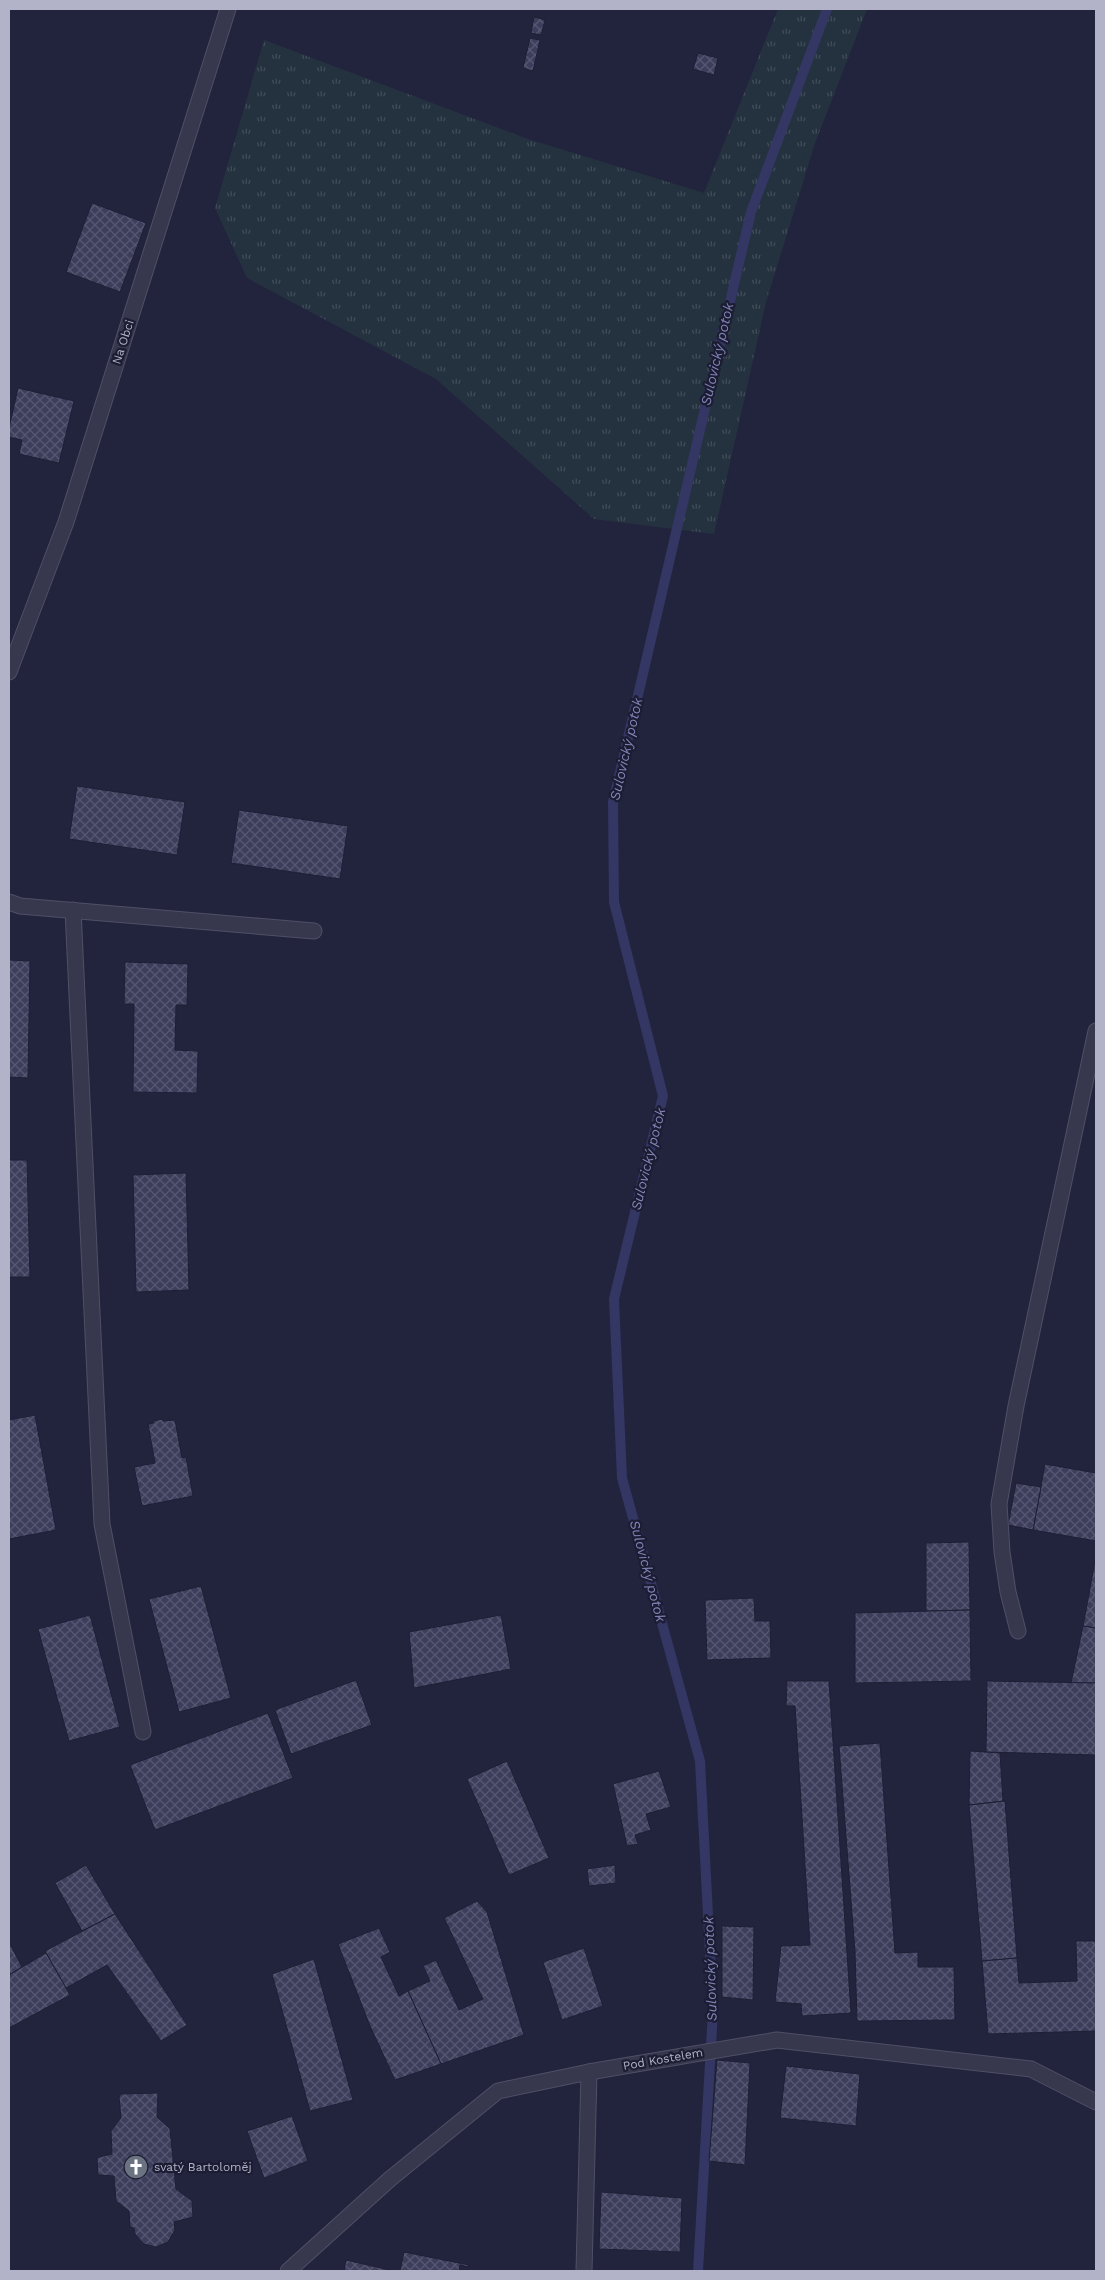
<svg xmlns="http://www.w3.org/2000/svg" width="1105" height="2280" font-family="'Work Sans',sans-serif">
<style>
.grass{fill:url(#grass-tufts)}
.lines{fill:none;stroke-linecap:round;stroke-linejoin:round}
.stream{stroke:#343664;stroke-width:10}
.building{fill:url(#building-cross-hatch);stroke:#1e1f35}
.minor-casing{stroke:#4f5066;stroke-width:17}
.minor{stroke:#37384e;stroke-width:15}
.labels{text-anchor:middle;stroke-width:4.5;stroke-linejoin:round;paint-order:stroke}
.street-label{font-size:12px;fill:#b2b3c9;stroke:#1c1d33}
.poi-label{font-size:12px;fill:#b2b3c9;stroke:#1c1d33;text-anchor:start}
.water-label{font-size:14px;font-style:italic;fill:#8084b7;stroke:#1c1d33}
</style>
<defs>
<pattern id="grass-tufts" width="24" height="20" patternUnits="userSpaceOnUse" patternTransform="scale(1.25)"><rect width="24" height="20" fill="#24323f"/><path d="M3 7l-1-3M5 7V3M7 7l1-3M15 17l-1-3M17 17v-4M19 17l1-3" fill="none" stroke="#414d59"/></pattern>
<pattern id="building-cross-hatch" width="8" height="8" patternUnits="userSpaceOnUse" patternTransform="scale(1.25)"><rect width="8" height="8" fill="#3c3e5c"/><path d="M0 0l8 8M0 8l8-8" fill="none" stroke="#565872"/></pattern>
</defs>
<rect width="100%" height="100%" fill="#22243e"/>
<path class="grass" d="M778,9H867L815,143L766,302L714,534L594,519L436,379L247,278L215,208L264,40L528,139L704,193Z"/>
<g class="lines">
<path class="stream" d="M698,2271L713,2011L700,1761L622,1478L614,1299L663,1096L614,902L613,802L751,212L827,9"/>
</g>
<g class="building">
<path d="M534,17L545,20L541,35L531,33Z"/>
<path d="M530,38L540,40L533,71L523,68Z"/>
<path d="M698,53L718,58L714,75L693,69Z"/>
<path d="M92,203L146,223L120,292L66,272Z"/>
<path d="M18,388L74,401L59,463L19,454L22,440L9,437V428Z"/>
<path d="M77,786L185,802L177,855L69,839Z"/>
<path d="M239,810L348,826L340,879L231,863Z"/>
<path d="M9,960L30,961L28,1078L9,1077Z"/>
<path d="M125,962L188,964L187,1005H176L175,1050L198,1051L197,1093L133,1092L134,1004H124Z"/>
<path d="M9,1160H27L30,1277H9Z"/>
<path d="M186,1173L189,1290L136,1292L133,1175Z"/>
<path d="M35,1415L56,1530L9,1539V1420Z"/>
<path d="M163,1419V1421L175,1420L182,1458L186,1457L193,1496L142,1506L134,1467L155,1463L148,1424L154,1423L153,1421Z"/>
<path d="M1045,1464L1096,1473V1541L1033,1530Z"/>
<path d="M1016,1483L1041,1487L1033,1530L1008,1525Z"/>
<path d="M969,1542L970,1610L926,1611V1543Z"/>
<path d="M1096,1556V1628L1083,1626Z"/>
<path d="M201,1586L231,1698L179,1712L149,1599Z"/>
<path d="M754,1598L755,1621H770L771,1658L707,1660L705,1600Z"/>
<path d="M970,1610L971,1681L855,1683V1613Z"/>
<path d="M90,1615L120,1727L69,1741L38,1629Z"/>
<path d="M501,1615L511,1669L414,1688L409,1632Z"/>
<path d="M1083,1626L1096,1628V1683H1071Z"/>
<path d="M356,1680L372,1725L291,1754L275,1710Z"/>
<path d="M787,1681H829L851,2013L802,2016L801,2004L775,2002L781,1946L810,1945L795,1706H786Z"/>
<path d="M987,1681L1096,1683V1755L986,1752Z"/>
<path d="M268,1713L293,1778L155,1830L130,1765Z"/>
<path d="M880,1743L895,1953L918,1952V1967H954L955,2020L857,2021L855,1952L839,1746Z"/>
<path d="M970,1751L1000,1753L1003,1801L969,1805Z"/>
<path d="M507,1761L549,1858L509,1875L467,1779Z"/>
<path d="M659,1771L671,1807L646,1814L651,1830L635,1835L638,1844L627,1846L613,1784Z"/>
<path d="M1005,1801L1017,1958L982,1961L969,1805Z"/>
<path d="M86,1865L115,1914L82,1931L55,1883Z"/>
<path d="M615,1865L616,1883L589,1886L587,1869Z"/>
<path d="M477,1901L487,1912L524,2035L441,2064L408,1991L430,1981L423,1966L436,1960L459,2010L483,1999L444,1918Z"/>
<path d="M115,1914L187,2025L161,2041L107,1965L66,1988L45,1951Z"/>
<path d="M722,1926L754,1927L753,2000L722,1997Z"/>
<path d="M379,1928L390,1952L381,1957L399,1996L408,1991L441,2064L395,2080L370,2026L338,1944Z"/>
<path d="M1076,1941H1096V2031L988,2034L982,1961L1017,1958L1019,1983L1077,1981Z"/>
<path d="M9,1942L22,1967L9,1975Z"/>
<path d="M584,1948L603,2006L562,2020L543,1962Z"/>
<path d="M46,1953L70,1995L9,2028V1975Z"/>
<path d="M314,1959L353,2100L310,2111L272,1974Z"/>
<path d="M717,2060L750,2063L745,2165L709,2161Z"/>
<path d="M786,2066L860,2074L856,2126L780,2118Z"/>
<path d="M158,2093L157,2117L170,2129L176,2189L192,2201L193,2217L174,2222L175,2230L168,2242L156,2247L144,2244L135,2234L134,2228L130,2227L129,2211L116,2201L114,2176L98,2175L97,2159L99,2157L112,2154L111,2131L121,2118L119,2097L121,2094Z"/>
<path d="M292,2116L308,2161L264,2178L247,2131Z"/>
<path d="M601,2192L682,2198L680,2252L599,2249Z"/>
<path d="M404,2252L469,2265V2267L460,2265L459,2271H400Z"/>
<path d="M346,2260L394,2271H344Z"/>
</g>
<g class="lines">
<g class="minor-casing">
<g id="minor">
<path d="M9,672L66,522L228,9"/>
<path d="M9,902L20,906L314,931"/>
<path d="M73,910L102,1524L143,1732"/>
<path d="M1018,1631L1008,1592L1002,1552L999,1504L1016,1406L1096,1031"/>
<path d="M288,2271L390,2179L498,2091L589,2072L777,2040L1031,2069L1096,2102"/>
<path d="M584,2271L589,2072"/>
</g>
</g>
<use href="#minor" class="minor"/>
</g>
<defs>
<g id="church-disc" transform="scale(1.25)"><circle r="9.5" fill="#6b7280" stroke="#1c1d33"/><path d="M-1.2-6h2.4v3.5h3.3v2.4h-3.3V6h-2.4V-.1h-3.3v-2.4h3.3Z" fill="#fff"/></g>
</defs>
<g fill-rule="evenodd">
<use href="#church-disc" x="136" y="2167"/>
</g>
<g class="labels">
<g class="street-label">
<text transform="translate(123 342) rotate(-72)" y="4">Na Obci</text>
<text transform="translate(663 2059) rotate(-10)" y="4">Pod Kostelem</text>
</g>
<g class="poi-label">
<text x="154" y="2171">svatý Bartoloměj</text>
</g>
<g class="water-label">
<text transform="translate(717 354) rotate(-77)" y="5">Sulovický potok</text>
<text transform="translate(626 749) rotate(-77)" y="5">Sulovický potok</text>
<text transform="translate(648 1159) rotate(-76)" y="5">Sulovický potok</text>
<text transform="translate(648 1571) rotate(75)" y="5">Sulovický potok</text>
<text transform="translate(710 1969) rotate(-92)" y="5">Sulovický potok</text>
</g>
</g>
<rect width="1105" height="2280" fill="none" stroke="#b2b3c9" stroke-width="20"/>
</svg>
